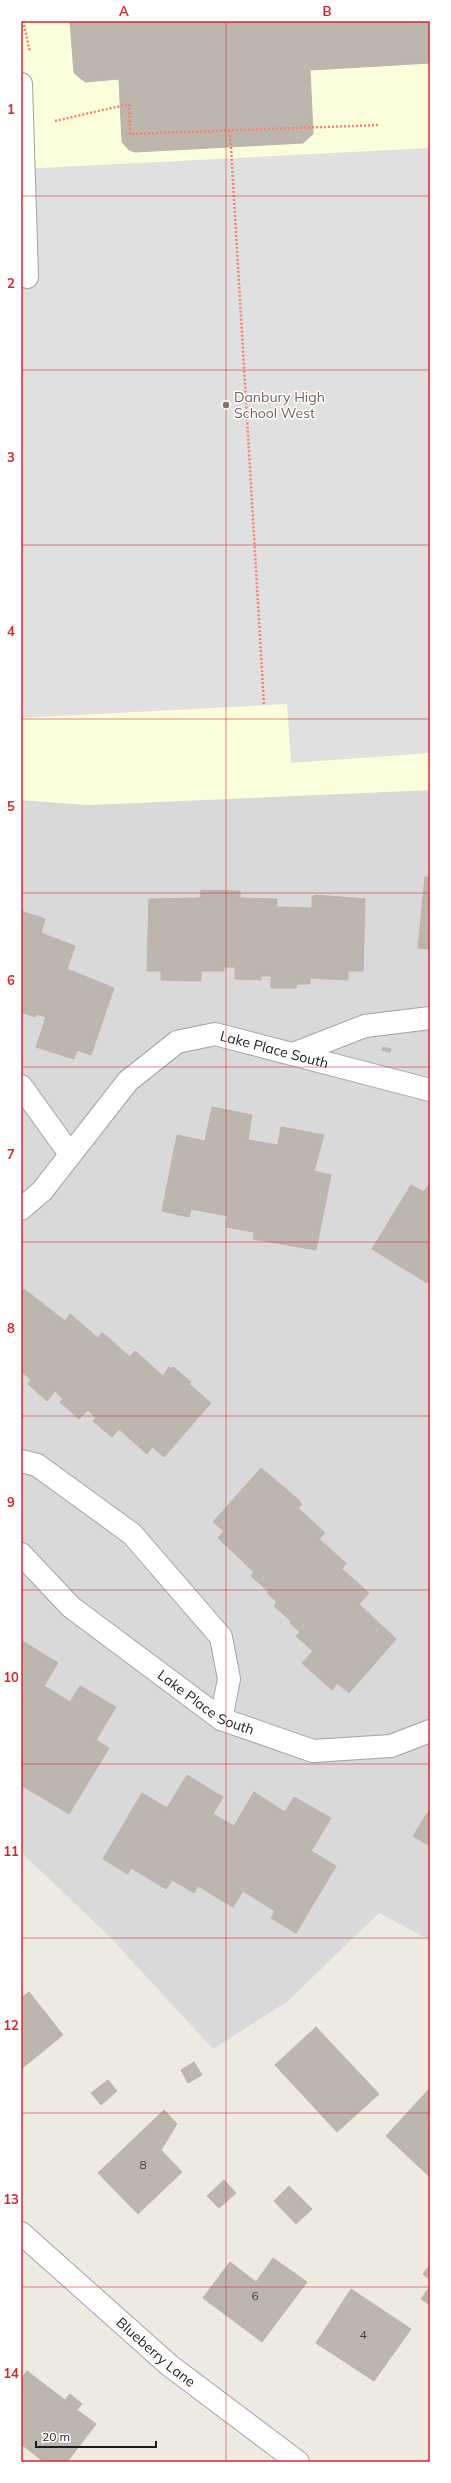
<svg xmlns="http://www.w3.org/2000/svg" width="451" height="2483" font-family="Mulish,sans-serif">
<style>
.residential{fill:#dad9d9}
.education{fill:#fbfeda}
.parking{fill:#e0e0e0}
.building{fill:#bdb6af;stroke:#beb2a5}
.lines{fill:none;stroke-linecap:round;stroke-linejoin:round}
.service-casing{stroke:#a3a3a3;stroke-width:24}
.minor-casing{stroke:#a3a3a3;stroke-width:24}
.path{stroke:#f5836b;stroke-width:2.5;stroke-dasharray:2 2;stroke-linecap:butt}
.service{stroke:#fff;stroke-width:22}
.minor{stroke:#fff;stroke-width:22}
.grid{fill:none;stroke:#d62828;stroke-width:1;stroke-opacity:0.55}
.education-dot{fill:#8d6e63;stroke:#fff;stroke-width:1.5}
.labels{text-anchor:middle;stroke-width:3;stroke-linejoin:round;paint-order:stroke}
.number-label{font-size:12px;fill:#444241}
.education-label{font-size:14px;fill:#785e54;stroke:#fff;text-anchor:start}
.street-label{font-size:14px;fill:#1c1c1c;stroke:#fff}
.neatline{fill:none;stroke:#d62828;stroke-width:1.5}
.grid-label{font-size:13px;text-anchor:middle;font-weight:bold;fill:#d62828}
</style>
<rect width="100%" height="100%" fill="#edeae2"/>
<path class="residential" d="M430,790V1940L379,1913L288,2001L213,2049L110,1937L21,1852V800L88,805Z"/>
<path class="education" d="M21,21H430V790L88,805L21,800Z"/>
<path class="parking" d="M430,148V753L291,763L287,704L21,718V169Z"/>
<g class="building">
<path d="M70,21H430V63L310,70L313,134L303,143L135,152L129,150L122,142L119,79L85,82L74,73Z"/>
<path d="M425,877H430V949L418,948Z"/>
<path d="M201,890L240,891V898L277,899V907L312,908V897L315,895L365,899L363,971H348V980L310,978V984H297L296,988H271V976H261V980L235,979V967H224V971H201V981L161,980V971H147L149,899L200,898Z"/>
<path d="M21,911L45,919L41,933L75,946L67,969L114,988L91,1055L77,1050L74,1059L36,1047L46,1017L36,1014L35,1017L21,1012Z"/>
<path d="M383,1047L391,1049L390,1052L382,1050Z"/>
<path d="M212,1107L252,1115L248,1140L278,1145L281,1127L324,1135L314,1171L331,1175L316,1250L253,1239L254,1232L226,1227L228,1216L191,1209L189,1217L162,1211L177,1135L205,1141Z"/>
<path d="M430,1183V1279L427,1283L372,1249L411,1185L424,1192Z"/>
<path d="M24,1289L65,1321L70,1314L98,1338L102,1333L104,1334L130,1357L135,1351L163,1376L169,1367L172,1369L173,1367L191,1382L189,1384L211,1403L164,1457L152,1447L147,1454L119,1429L112,1437L93,1421L96,1418L88,1410L79,1419L60,1402L63,1399L55,1391L47,1401L28,1384L31,1380L22,1372L21,1374V1293Z"/>
<path d="M261,1468L300,1501L299,1502L302,1504L298,1508L325,1533L319,1539L346,1563L342,1569L369,1593L359,1604L396,1639L349,1693L337,1683L332,1690L302,1663L313,1651L296,1636L300,1632L290,1623L291,1621L274,1606L277,1602L267,1593L269,1592L251,1576L254,1572L218,1538L224,1531L213,1522Z"/>
<path d="M21,1640L58,1663L44,1686L70,1702L80,1686L116,1707L96,1740L109,1748L69,1814L21,1785Z"/>
<path d="M187,1775L223,1797L213,1814L234,1826L254,1792L285,1812L294,1797L331,1818L311,1851L336,1866L296,1933L271,1918L275,1911L243,1891L233,1907L198,1886L194,1893L172,1880L166,1889L131,1868L128,1874L103,1859L142,1793L167,1808Z"/>
<path d="M430,1809V1846L413,1836Z"/>
<path d="M29,1992L63,2035L21,2069V1998Z"/>
<path d="M316,2027L379,2094L337,2132L275,2065Z"/>
<path d="M194,2062L202,2075L188,2083L181,2070Z"/>
<path d="M108,2080L117,2091L101,2105L91,2093Z"/>
<path d="M430,2088V2177L386,2136Z"/>
<path d="M164,2110L177,2124L161,2150L182,2172L138,2214L98,2173Z"/>
<path d="M224,2180L236,2193L219,2208L207,2196Z"/>
<path d="M289,2186L312,2209L296,2224L274,2201Z"/>
<path d="M273,2258L307,2282L262,2342L203,2298L230,2262L256,2282Z"/>
<path d="M430,2265V2280L423,2274Z"/>
<path d="M430,2286V2305L421,2299Z"/>
<path d="M351,2289L411,2329L374,2381L316,2343Z"/>
<path d="M27,2371L65,2400L70,2394L82,2404L77,2410L96,2424L67,2462H44L21,2444V2379Z"/>
</g>
<g class="lines">
<g class="service-casing">
<g id="service">
<path d="M21,84L27,277"/>
<path d="M293,1054L365,1026L430,1018"/>
<path d="M21,1461L37,1465L132,1534L221,1637L229,1679L221,1719"/>
</g>
</g>
<g class="minor-casing">
<g id="minor">
<path d="M21,1086L70,1154"/>
<path id="s1" d="M21,1209L42,1191L128,1081L177,1042L215,1034L430,1090"/>
<path id="s2" d="M21,1554L71,1607L221,1719L313,1751L391,1746L430,1731"/>
<path id="s3" d="M21,2233L169,2365L298,2462"/>
</g>
</g>
<g class="path">
<path d="M23,21L30,52"/>
<path d="M55,121L129,104L130,134L379,125"/>
<path d="M230,131L264,705"/>
</g>
<use href="#service" class="service"/>
<use href="#minor" class="minor"/>
</g>
<path class="grid" d="M226,21V2462M21,196H430M21,370H430M21,545H430M21,719H430M21,893H430M21,1067H430M21,1242H430M21,1416H430M21,1590H430M21,1764H430M21,1938H430M21,2113H430M21,2287H430"/>
<circle class="education-dot" cx="226" cy="405" r="4"/>
<g class="labels">
<g class="number-label">
<text x="143" y="2169">8</text>
<text x="255" y="2300">6</text>
<text x="363" y="2339">4</text>
</g>
<g class="education-label">
<text x="234" y="402">Danbury High<tspan x="234" dy="16">School West</tspan></text>
</g>
<g class="street-label">
<text dy="5" stroke="none"><textPath href="#s1" startOffset="330">Lake Place South</textPath></text>
<text dy="5" stroke="none"><textPath href="#s2" startOffset="239">Lake Place South</textPath></text>
<text dy="5" stroke="none"><textPath href="#s3" startOffset="180">Blueberry Lane</textPath></text>
</g>
</g>
<rect width="451" height="2483" fill="none" stroke="#ffffff" stroke-width="44"/>
<path d="M36 2441v6h120v-6" fill="none" stroke="#1c1c1c" stroke-width="2"/>
<text x="42" y="2441" font-size="12" fill="#1c1c1c" stroke="#ffffff" stroke-width="3" paint-order="stroke">20 m</text>
<rect x="22" y="22" width="407" height="2439" class="neatline"/>
<g class="grid-label">
<text x="124" y="16">A</text>
<text x="327" y="16">B</text>
<text x="11" y="114">1</text>
<text x="11" y="288">2</text>
<text x="11" y="462">3</text>
<text x="11" y="636">4</text>
<text x="11" y="811">5</text>
<text x="11" y="985">6</text>
<text x="11" y="1159">7</text>
<text x="11" y="1333">8</text>
<text x="11" y="1507">9</text>
<text x="11" y="1682">10</text>
<text x="11" y="1856">11</text>
<text x="11" y="2030">12</text>
<text x="11" y="2204">13</text>
<text x="11" y="2378">14</text>
</g>
</svg>
